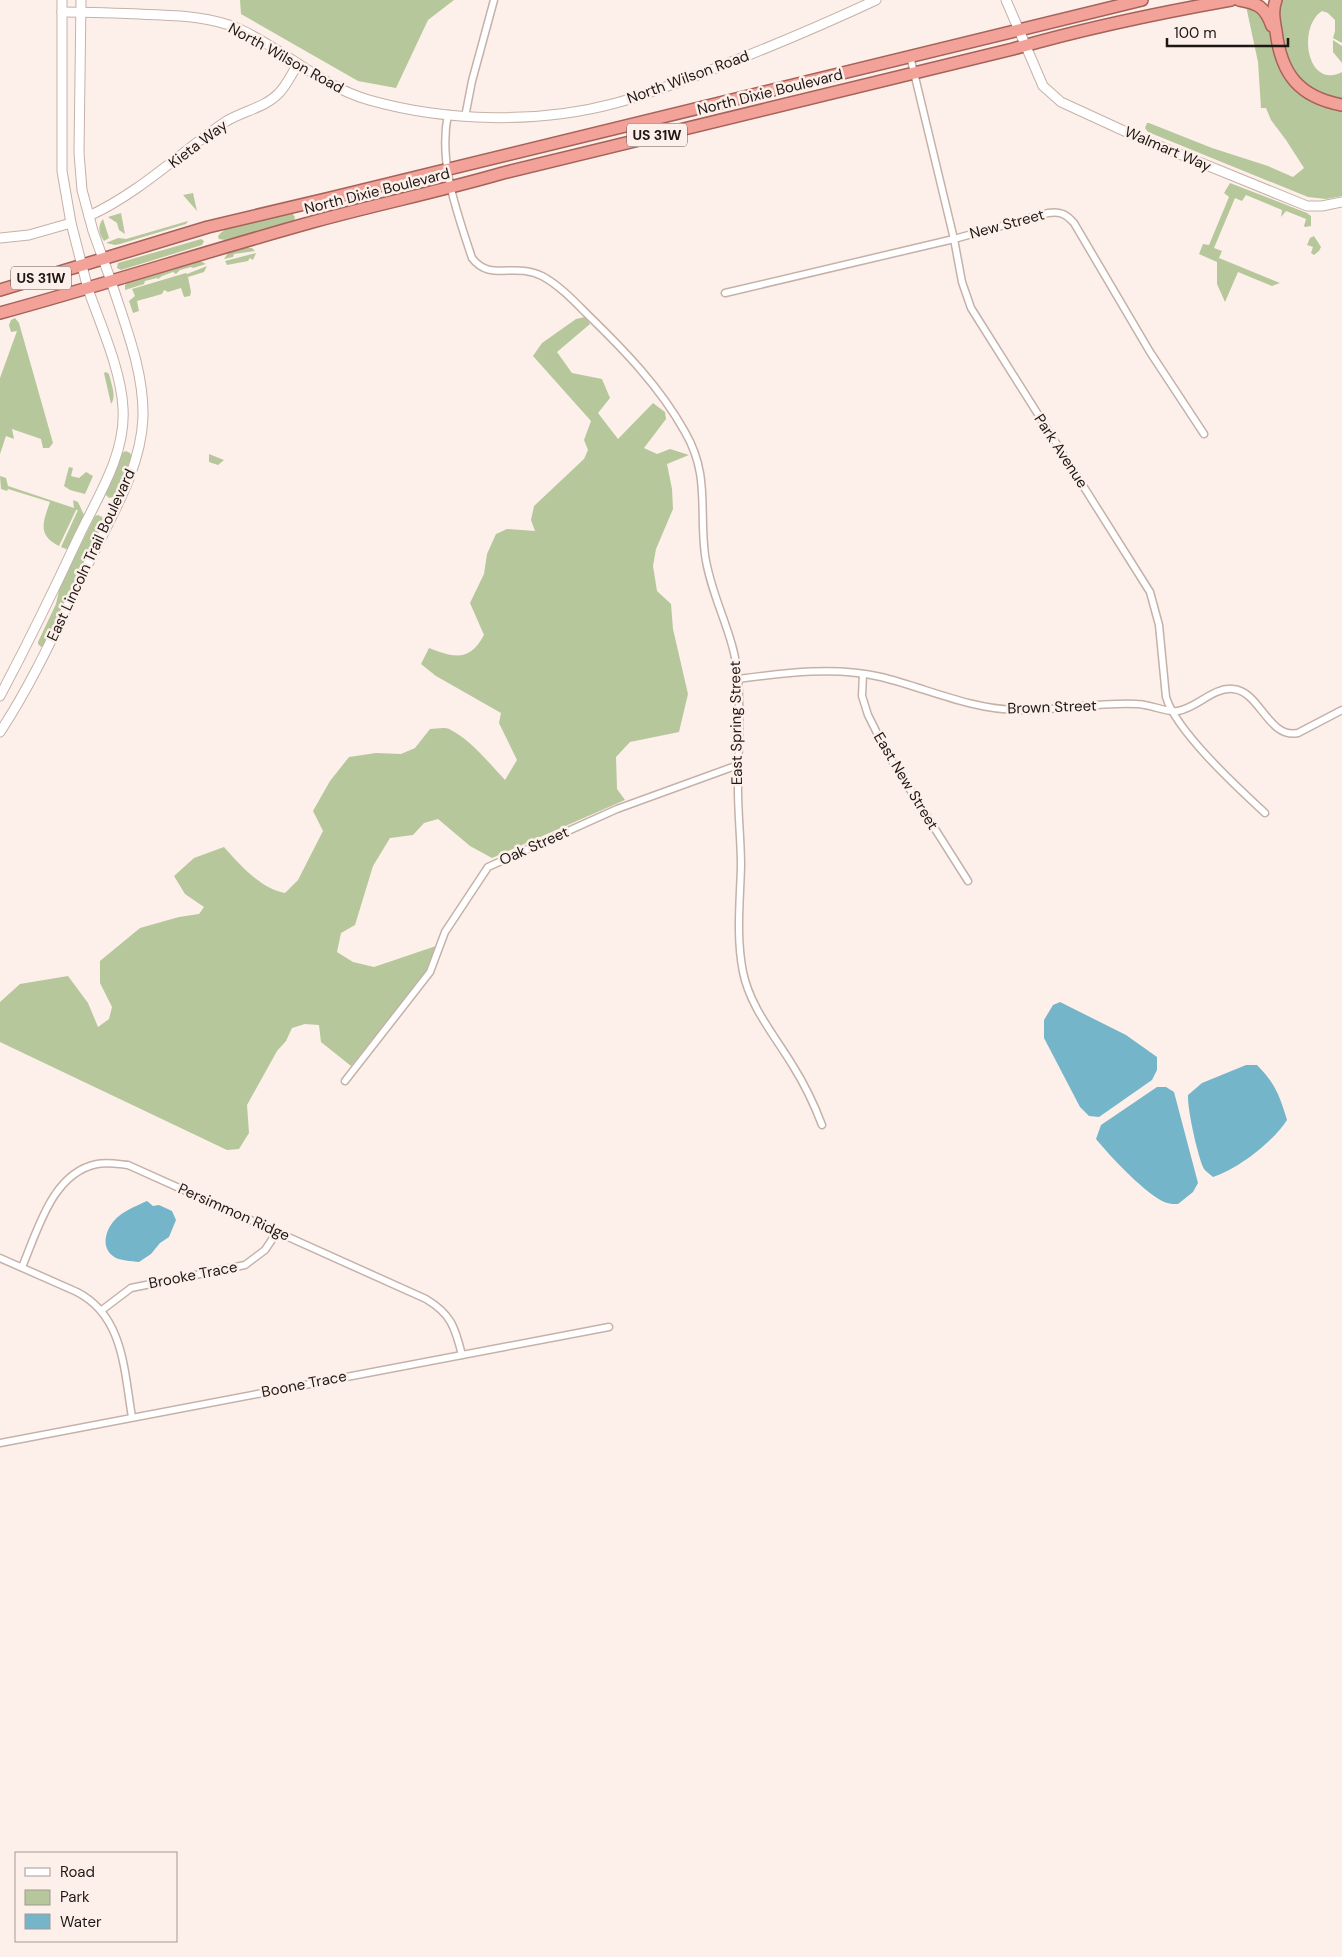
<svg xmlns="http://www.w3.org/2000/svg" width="1342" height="1957" font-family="'DM Sans',sans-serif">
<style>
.green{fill:#b6c79b}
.water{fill:#74b5ca}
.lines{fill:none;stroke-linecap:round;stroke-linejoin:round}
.minor-casing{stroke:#c5b1a8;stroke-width:9}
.tertiary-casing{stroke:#c5b1a8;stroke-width:11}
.secondary-casing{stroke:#c5b1a8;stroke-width:11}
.trunk-casing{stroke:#a66259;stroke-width:14}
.minor{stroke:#fff;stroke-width:6}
.tertiary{stroke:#fff;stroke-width:9}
.secondary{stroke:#fff;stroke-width:9}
.trunk{stroke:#f2a298;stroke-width:11}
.labels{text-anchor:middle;stroke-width:5;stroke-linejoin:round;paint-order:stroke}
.shield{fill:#fdf0ea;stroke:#625854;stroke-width:1}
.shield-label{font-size:14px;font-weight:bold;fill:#1f1714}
.street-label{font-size:15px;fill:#1f1714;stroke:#fdf0ea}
</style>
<rect width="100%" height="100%" fill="#fdf0ea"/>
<g class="green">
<path d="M240,0H454L428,20L396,88L358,81L241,14Z"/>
<path d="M1280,0H1342V43L1333,38L1335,31V20L1328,13L1322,11C1297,27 1307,90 1342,72V99C1285,90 1284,52 1278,4Z"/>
<path d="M1252,4C1256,10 1263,16 1267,22C1271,30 1271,43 1274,52C1284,87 1307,105 1342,110V196L1326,199L1308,197L1148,132L1145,128L1147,123H1149L1212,148L1268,166L1293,177L1304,168L1286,140L1271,120L1266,108H1261L1258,62L1246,6Z"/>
<path d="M1333,40L1342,46V63L1333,52Z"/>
<path d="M1230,183L1307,213L1311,216V226L1305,227L1304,226L1306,219L1286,211L1281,217L1282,210L1246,195L1242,201L1235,198L1214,248L1222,251L1219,258L1280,283L1272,286L1238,272L1225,302L1217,284V262L1199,254L1203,244L1209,245L1229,197L1224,193Z"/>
<path d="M193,193L197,211L183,195Z"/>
<path d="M121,213L125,234L119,230L117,223L108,217Z"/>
<path d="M292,213L295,217L294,221L225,240L219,239L218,237C222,223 277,216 292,213Z"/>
<path d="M103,219L109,238L104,241C99,234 97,226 103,219Z"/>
<path d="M188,221L186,224L120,244L115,245L106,243L118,238L126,239Z"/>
<path d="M1314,236L1321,247L1319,251L1314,255L1311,253L1313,247L1307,245L1310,238Z"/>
<path d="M201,239L204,241L202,245L121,270L117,268L118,263Z"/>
<path d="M247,248H252L255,251L234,254L233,257L224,259L228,253Z"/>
<path d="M256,253L253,260L250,258L248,261L227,265L225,261Z"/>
<path d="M200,261L206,264L193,268L191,267L180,270L176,274L173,272L162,276L158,279L157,278L145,281L144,284L125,290V285L130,281Z"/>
<path d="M207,266L204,272L188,277L191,292L190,296L184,297L181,288L168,292L164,290L162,294L137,301L139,311L133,313L129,301L135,296L132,289L186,273L187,274Z"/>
<path d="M585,317L590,324L557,352L572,373L602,379L610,398L598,413L618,439L653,403L665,412L666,419L644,448L657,454L670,449L689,455L667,464L672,489L673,509L656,549L653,566L657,591L671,604L673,629L688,694L679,732L630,742L616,757L617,789L625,800L492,858L470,846L438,819L424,823L413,835L390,838L373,866L355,925L341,933L337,952L353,962L374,967L436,946L426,971L410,994L351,1066L321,1042L319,1025L305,1024L292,1028L286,1041L277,1051L247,1105L249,1133L239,1149L227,1150L0,1042V1002L20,984L68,976L88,1003L98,1027L109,1019L112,1007L100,983V961L140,928L179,917L199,914L204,907L185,894L174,876L194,858L224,847C240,865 261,889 285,893L298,880L323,831L313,811L330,781L349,757L376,753L401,754L415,748L430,729C436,729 444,727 449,729C470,739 490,764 505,780L517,760L499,723L501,713L436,676L421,664L429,648C453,657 469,663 484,635L470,603L484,574L487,554L496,534L507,529L535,531L531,520L534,506L584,459L588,450L584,440L591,421L533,356L542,343L576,319Z"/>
<path d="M15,318L19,323L53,443L49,448H43L41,439L12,429L14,439L6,436L0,454V378L17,331L11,332L9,325L11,320Z"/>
<path d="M106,372L109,374C111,383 117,397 111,404L104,373Z"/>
<path d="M126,451L130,453L132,457L116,496L109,498L105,494L122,453Z"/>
<path d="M209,454L224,460L218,465L209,462Z"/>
<path d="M69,467L73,468L71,476L79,478L86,472L93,476L85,494L70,490L64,486Z"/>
<path d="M0,476L6,478L8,486L74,508L73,500L78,502L84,515L69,548L66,549L61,547L78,510H76L59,546C37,535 43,522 50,502L8,489L7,491L1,489Z"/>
<path d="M98,515L102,517L104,521L44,645L41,647L38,644V642L56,604L60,586L95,516Z"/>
</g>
<g class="water">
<path d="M1060,1002L1126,1035L1157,1057V1070L1152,1080L1099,1117L1089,1116L1080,1107L1044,1038V1020L1053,1005Z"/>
<path d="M1246,1065H1257C1275,1083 1280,1096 1287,1120C1274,1141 1237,1170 1213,1177C1210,1174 1206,1172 1204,1169C1198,1158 1187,1108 1188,1095L1202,1083Z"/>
<path d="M1157,1087H1166L1174,1092L1198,1183L1193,1192L1178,1204C1175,1204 1170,1204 1167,1203C1148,1197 1109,1155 1096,1139L1101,1125Z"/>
<path d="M147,1201L153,1206L159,1205L172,1211L176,1220L169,1237L160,1243L151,1254L139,1262C132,1261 119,1261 113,1256C99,1246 107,1225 119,1216C126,1210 138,1205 147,1201Z"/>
</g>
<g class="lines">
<g class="minor-casing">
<g id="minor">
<path d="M910,56L954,239L962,282L971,308L1150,592L1159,625L1166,697C1176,731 1238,788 1265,813"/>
<path d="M448,114C438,163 457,212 472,258C490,282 514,262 542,276C559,285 574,301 588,315C624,350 660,387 685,432C710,475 699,510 705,555C711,598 735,635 738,678C741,715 738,753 738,790C738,815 741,841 741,866C740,902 736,937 743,972C750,1007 775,1036 793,1066C805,1085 814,1104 822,1125"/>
<path d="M465,117L472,81L494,0"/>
<path d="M725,293L954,239L1048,213C1060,211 1066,214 1074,223L1150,352L1204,434"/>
<path d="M863,674L862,696L868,715L878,735L890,758L968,881"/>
<path d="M738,679C784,673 835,666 881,677C926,688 969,709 1016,710C1057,711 1097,702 1137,704C1150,704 1167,713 1178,711C1197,708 1213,687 1233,689C1260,691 1268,739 1298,733L1342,710"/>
<path d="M345,1081L430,972L445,932L488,867L617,809L738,765"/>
<path d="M0,1258L77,1292C124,1316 124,1371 132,1417"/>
<path d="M22,1267C38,1230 52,1173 97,1164C107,1162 118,1164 128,1165L426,1299C451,1314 455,1327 462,1355"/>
<path d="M102,1310L131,1288L245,1265L265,1250L277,1232"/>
<path d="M0,1443L609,1327"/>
</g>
</g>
<g class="tertiary-casing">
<g id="tertiary">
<path d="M1006,0L1043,86L1061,102L1135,136L1307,206H1322L1342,202"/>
<path d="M89,216C139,193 180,153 225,122C242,111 265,108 279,93C287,85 292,73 298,64"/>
<path d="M0,696C28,643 54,590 79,536C98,496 126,454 123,408C121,370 101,326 88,289"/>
<path d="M0,732C35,679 60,621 88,564C110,518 141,470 143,417C144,371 125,325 111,281"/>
</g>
</g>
<g class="secondary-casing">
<g id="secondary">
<path d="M62,0V171L71,223L88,289"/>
<path d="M81,0L79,153L82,190L93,231L111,281"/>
<path d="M62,12C87,12 113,13 139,14C173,16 205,15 237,28C283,48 320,86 369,100C447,122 538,124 616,103C656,92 695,76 734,61C782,42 829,22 876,0"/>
<path d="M0,238L29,235L71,223"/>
</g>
</g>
<g class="trunk-casing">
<g id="trunk">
<path d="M1239,0C1258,3 1265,7 1272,26"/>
<path d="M1276,0C1272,10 1274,20 1276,31C1281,74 1299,97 1342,105"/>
<path d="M0,290L208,227L330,198L1142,0"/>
<path d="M0,313C106,284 211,250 316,221C378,204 441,191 503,173L1013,49C1085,28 1158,13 1231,0"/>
</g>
</g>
<use href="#minor" class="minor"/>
<use href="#tertiary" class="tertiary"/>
<use href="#secondary" class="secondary"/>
<use href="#trunk" class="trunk"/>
</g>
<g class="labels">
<g class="shield">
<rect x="627" y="123.5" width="60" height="23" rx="4"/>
<rect x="11" y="266.5" width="60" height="23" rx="4"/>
</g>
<g class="shield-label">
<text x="657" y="140">US 31W</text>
<text x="41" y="283">US 31W</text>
</g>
<g class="street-label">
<text transform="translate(286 58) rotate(29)" y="5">North Wilson Road</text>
<text transform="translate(688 77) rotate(-20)" y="5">North Wilson Road</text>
<text transform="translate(770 92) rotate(-14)" y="5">North Dixie Boulevard</text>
<text transform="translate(198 144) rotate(-37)" y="5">Kieta Way</text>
<text transform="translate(1168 149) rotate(23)" y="5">Walmart Way</text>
<text transform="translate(377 191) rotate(-14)" y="5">North Dixie Boulevard</text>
<text transform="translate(1007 224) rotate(-15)" y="5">New Street</text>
<text transform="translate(1061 451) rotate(57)" y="5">Park Avenue</text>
<text transform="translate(91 555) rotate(-65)" y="5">East Lincoln Trail Boulevard</text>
<text transform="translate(1052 707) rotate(-2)" y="5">Brown Street</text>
<text transform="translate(736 723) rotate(-91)" y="5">East Spring Street</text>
<text transform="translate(906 781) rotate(59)" y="5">East New Street</text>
<text transform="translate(534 846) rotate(-24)" y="5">Oak Street</text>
<text transform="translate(234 1212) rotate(24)" y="5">Persimmon Ridge</text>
<text transform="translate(193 1275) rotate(-11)" y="5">Brooke Trace</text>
<text transform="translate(304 1384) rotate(-11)" y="5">Boone Trace</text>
</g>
</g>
<rect x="15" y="1852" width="162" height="90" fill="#fdf0ea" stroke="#a49994"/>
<rect x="25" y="1868" width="25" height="8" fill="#ffffff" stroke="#a49994"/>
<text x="60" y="1877" font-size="15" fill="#1f1714">Road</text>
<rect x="25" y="1890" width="25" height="15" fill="#b6c79b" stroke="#a49994"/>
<text x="60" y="1902" font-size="15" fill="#1f1714">Park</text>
<rect x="25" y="1914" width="25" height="15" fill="#74b5ca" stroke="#a49994"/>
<text x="60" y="1927" font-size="15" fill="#1f1714">Water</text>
<path d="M1167 38v8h121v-8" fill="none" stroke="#1f1714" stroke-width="2.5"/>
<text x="1174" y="38" font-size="15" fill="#1f1714" stroke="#fdf0ea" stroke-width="4" paint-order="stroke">100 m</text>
</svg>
